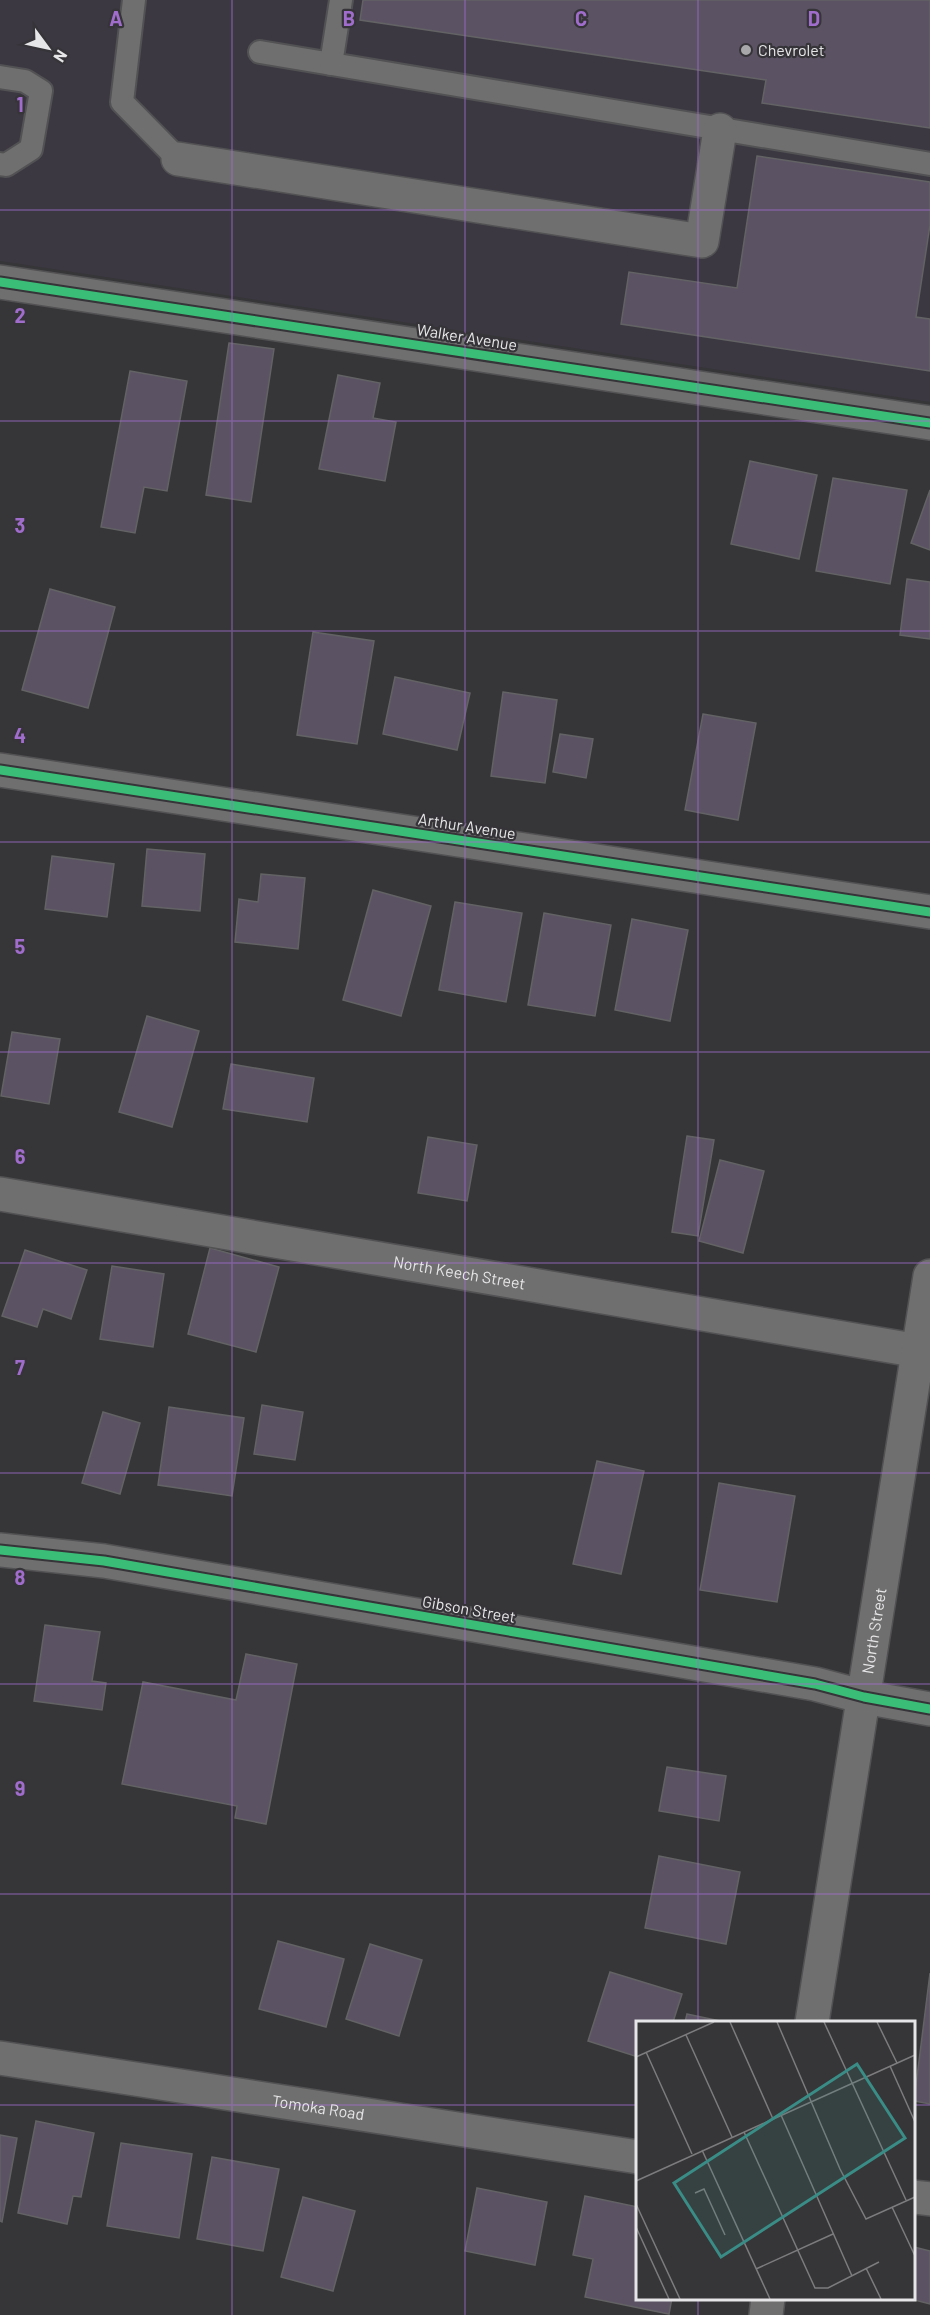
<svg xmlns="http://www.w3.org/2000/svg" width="930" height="2315" font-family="Barlow,sans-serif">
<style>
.built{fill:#3b3841}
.building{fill:#5b5364;stroke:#636264;stroke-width:1.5}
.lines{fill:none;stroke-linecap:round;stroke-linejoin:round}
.service-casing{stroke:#525153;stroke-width:26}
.minor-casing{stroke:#525153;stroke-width:36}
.tertiary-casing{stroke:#525153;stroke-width:36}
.service{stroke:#706f6f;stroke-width:22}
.minor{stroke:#706f6f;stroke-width:33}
.tertiary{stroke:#706f6f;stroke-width:33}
.cycleway-casing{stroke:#363438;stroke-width:13}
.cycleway{stroke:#3abd76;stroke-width:9}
.grid{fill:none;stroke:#a06dcd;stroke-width:1.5;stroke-opacity:0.55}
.poi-dot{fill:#a8a7a9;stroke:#363438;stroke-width:2}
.labels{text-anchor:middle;stroke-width:4.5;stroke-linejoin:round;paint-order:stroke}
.poi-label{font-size:16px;fill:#e6e5e7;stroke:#363438;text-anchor:start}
.street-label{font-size:16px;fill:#e6e5e7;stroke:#363438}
.inset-road{fill:none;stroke:#7c7b7d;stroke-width:1.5}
.view{fill:#3a8c86;fill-opacity:0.15;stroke:#3a8c86;stroke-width:3}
.inset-edge{fill:none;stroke:#e6e5e7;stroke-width:3}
.grid-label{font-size:20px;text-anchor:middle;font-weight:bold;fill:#a06dcd;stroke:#363438;stroke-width:4.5;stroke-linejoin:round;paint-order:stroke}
</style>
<rect width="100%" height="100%" fill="#363537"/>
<path class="built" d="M0,0H930V402L0,261Z"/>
<g class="building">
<path d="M363,0H930V128L762,103L766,80L360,20Z"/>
<path d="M757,156L930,182V225L916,317L930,319V371L621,324L629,272L737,288Z"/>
<path d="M229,343L274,349L251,502L206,495Z"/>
<path d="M130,371L187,381L167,491L144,487L135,533L101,527Z"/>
<path d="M338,375L380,383L373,418L396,422L385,481L319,469Z"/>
<path d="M750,461L817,475L799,559L731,544Z"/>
<path d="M833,478L907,490L890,584L816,571Z"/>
<path d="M930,490V550L911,543Z"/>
<path d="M907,579L930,582V639L900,635Z"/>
<path d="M50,589L115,607L88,708L22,690Z"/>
<path d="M313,632L374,641L357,744L297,735Z"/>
<path d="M395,677L470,693L457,750L383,734Z"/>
<path d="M503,692L557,700L545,783L491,776Z"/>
<path d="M703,714L756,723L738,820L685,810Z"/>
<path d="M560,734L593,739L586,778L553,772Z"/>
<path d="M147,849L205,854L200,911L142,906Z"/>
<path d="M52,856L114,864L107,917L45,909Z"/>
<path d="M261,874L305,878L298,949L235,942L239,899L258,902Z"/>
<path d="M373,890L431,906L401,1016L343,1000Z"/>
<path d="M455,902L522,913L506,1002L439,990Z"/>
<path d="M544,913L611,925L595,1016L528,1005Z"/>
<path d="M632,919L688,930L670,1021L615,1010Z"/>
<path d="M147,1016L199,1031L172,1127L119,1112Z"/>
<path d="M12,1032L60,1039L49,1104L1,1096Z"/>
<path d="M231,1064L314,1078L307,1122L223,1109Z"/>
<path d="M687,1136L714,1140L698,1236L672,1232Z"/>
<path d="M428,1137L477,1145L467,1201L418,1193Z"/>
<path d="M720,1160L764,1171L743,1253L699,1241Z"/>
<path d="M210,1248L279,1267L256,1352L188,1334Z"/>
<path d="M25,1250L87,1270L71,1319L43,1309L37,1327L2,1316Z"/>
<path d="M112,1266L164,1274L153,1347L100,1339Z"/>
<path d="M262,1405L303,1412L295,1460L254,1454Z"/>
<path d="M169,1407L244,1418L232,1496L158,1485Z"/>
<path d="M103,1412L140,1423L120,1494L82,1483Z"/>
<path d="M597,1461L644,1471L621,1574L573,1564Z"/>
<path d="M719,1483L795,1496L777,1602L700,1590Z"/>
<path d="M45,1625L100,1632L92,1681L106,1683L102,1710L34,1701Z"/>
<path d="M246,1654L297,1664L266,1824L235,1818L237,1806L122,1784L143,1682L236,1700Z"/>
<path d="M667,1767L726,1776L719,1821L659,1811Z"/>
<path d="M659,1856L740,1872L726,1944L645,1928Z"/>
<path d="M278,1941L344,1959L326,2027L259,2009Z"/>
<path d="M370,1944L422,1960L399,2036L346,2019Z"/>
<path d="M610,1972L682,1994L673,2022H638V2057L588,2041Z"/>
<path d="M930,1973V2104L914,2101Z"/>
<path d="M687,2014L725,2022H685Z"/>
<path d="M36,2121L94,2133L81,2197L73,2196L67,2224L18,2213Z"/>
<path d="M0,2135L17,2138L2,2222L0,2221Z"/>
<path d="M121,2143L192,2154L179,2238L107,2226Z"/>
<path d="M212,2157L279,2169L263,2251L197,2239Z"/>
<path d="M477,2188L547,2202L535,2265L465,2251Z"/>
<path d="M585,2196L638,2207V2298H672L669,2314L585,2297L593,2259L573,2255Z"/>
<path d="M303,2197L355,2211L333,2291L281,2277Z"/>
<path d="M914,2247L930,2251V2304L907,2298H914Z"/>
</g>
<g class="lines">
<g class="service-casing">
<g id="service">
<path d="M134,0L122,102L178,159"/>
<path d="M260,52L930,164"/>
<path d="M331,64L341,0"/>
<path d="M0,77L25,81L41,91L31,149L6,165L0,164"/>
</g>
</g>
<g class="minor-casing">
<g id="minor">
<path d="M178,159L702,241L720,130"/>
<path d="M0,282L930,423"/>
<path d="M0,770L930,912"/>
<path id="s1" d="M0,1194L919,1351"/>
<path d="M0,1550L104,1561L815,1684L864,1697L930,1709"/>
<path id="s2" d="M0,2058L638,2157"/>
<path d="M914,2197L930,2199"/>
</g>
</g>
<g class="tertiary-casing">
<g id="tertiary">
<path id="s3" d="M812,2022L930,1276"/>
<path d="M766,2315L768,2298"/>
</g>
</g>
<use href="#service" class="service"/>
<use href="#minor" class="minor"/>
<use href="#tertiary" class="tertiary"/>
<g class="cycleway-casing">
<g id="cycleway">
<path d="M0,282L930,423"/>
<path d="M0,770L930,912"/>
<path d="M0,1550L104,1561L815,1684L864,1697L930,1709"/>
</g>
</g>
<use href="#cycleway" class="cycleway"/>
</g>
<path class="grid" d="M232,0V2315M465,0V2315M698,0V2022M0,210H930M0,421H930M0,631H930M0,842H930M0,1052H930M0,1263H930M0,1473H930M0,1684H930M0,1894H930M0,2105H638M914,2105H930M698,2298V2315"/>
<circle class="poi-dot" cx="746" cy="50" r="6"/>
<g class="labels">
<g class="poi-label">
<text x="758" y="56">Chevrolet</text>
</g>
<g class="street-label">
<text transform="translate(467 337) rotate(9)" y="6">Walker Avenue</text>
<text transform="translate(467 826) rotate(9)" y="6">Arthur Avenue</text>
<text dy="6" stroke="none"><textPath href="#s1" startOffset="466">North Keech Street</textPath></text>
<text transform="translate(469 1609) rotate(10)" y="6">Gibson Street</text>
<text dy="6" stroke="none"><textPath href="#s3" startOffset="396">North Street</textPath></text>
<text dy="6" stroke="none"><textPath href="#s2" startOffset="322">Tomoka Road</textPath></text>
</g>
</g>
<g transform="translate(636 2021)">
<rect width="279" height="279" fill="#363537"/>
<path class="inset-road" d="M94,1L137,98M141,1L204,148L230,198L279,176M188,1L270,179M241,1L261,42M50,14L96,116M10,31L56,133M0,36L78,1M254,45L279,101M145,94L216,255M108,111L179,267H192L243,241M66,129L134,278M0,160L279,34M59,172L68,168L89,214M0,183L44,278M256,186L279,235M0,206L33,278M230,247L245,278M120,248L197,213"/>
<path class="view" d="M221,43L269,117L85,236L38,162Z"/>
<rect width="279" height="279" class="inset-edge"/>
</g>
<g class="grid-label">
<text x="116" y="26">A</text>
<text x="349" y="26">B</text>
<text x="581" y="26">C</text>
<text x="814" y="26">D</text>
<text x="20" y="112">1</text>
<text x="20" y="323">2</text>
<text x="20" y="533">3</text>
<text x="20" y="743">4</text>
<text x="20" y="954">5</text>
<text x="20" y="1164">6</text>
<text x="20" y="1375">7</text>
<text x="20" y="1585">8</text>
<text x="20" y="1796">9</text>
</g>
<g transform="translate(48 48) rotate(123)" stroke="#363438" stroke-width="4.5" paint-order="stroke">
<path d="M0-4.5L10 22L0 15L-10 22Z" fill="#e6e5e7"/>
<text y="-9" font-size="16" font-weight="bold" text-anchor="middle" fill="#e6e5e7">N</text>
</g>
</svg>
